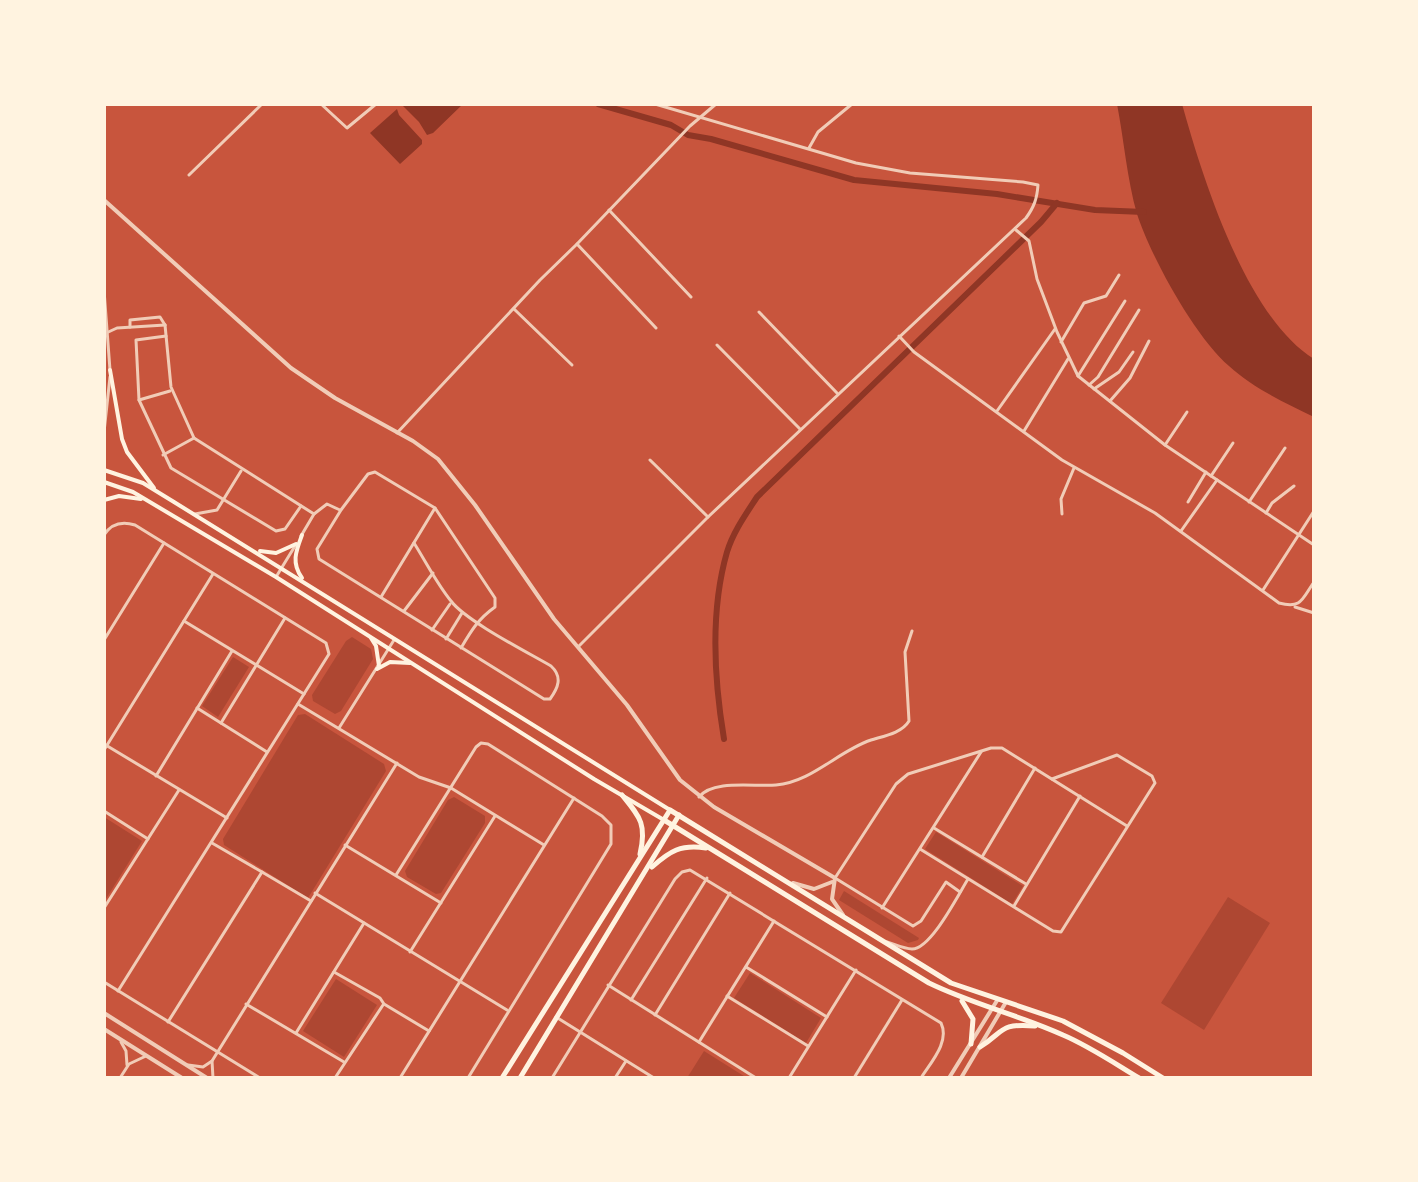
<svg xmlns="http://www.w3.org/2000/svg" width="1418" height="1182" font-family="Ubuntu,sans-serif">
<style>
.green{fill:#ae4732}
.water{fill:#8f3625}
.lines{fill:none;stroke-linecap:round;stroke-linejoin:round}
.canal{stroke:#8f3625;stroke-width:6}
.minor{stroke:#f1ccb7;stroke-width:3}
.tertiary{stroke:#f1ccb7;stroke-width:4}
.secondary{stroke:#fff3e0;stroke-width:4}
.primary{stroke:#fff3e0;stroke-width:5}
</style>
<rect width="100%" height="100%" fill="#c8553d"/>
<g class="green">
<path d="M352,637L371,649L373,659L341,711L335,714L313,701L312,695L346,641Z"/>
<path d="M233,657L249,667L218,717L202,706Z"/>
<path d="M305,714L384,764L386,771L308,898L224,845L223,839L298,715Z"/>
<path d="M454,797L485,816V823L441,893L436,894L407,877L405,871L448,800Z"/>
<path d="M104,817L142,841L104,902Z"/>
<path d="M936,832L1023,886L1012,904L925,849Z"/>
<path d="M844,891L919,938L918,940L908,943L839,900Z"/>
<path d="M1228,897L1270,923L1204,1030L1161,1003Z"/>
<path d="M750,973L821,1018L806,1043L734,998Z"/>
<path d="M336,979L377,1005L344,1057L303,1031Z"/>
<path d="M704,1051L747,1078H687Z"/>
</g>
<g class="water">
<path d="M401,104H463L433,133L427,135L419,122Z"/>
<path d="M1117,104H1182C1203,179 1246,317 1314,359V417C1285,403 1253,388 1229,366C1195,337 1151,257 1137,214C1127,179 1124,140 1117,104Z"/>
<path d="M397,109L399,115L422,140V144L400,164L370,133Z"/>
</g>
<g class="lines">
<g class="canal">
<path d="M598,104L671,125L688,135L711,139L854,180L997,194L1095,210L1144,212"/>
<path d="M724,739C714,679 710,611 727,552C733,532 746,514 757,497L1041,222L1057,203"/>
</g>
<g class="minor">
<path d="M321,104L347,128L376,104"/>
<path d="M809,148L818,132L852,104"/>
<path d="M189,175L262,104"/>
<path d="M609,210L691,297"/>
<path d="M1016,230L1029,241L1037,279L1057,332L1078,376L1165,445L1314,545"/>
<path d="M577,244L656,328"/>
<path d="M104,290L110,370"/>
<path d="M514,309L572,365"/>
<path d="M759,312L837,393"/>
<path d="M165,325L171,387L194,438L314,514"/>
<path d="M130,327V320L160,317L165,325"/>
<path d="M104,334L117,328L165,325"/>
<path d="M166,336L136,340L139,400L171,468L276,531L285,529L301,506"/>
<path d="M899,336L914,352L1062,460L1155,513L1279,603C1302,609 1302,599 1314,582"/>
<path d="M1061,342L1084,303L1106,296L1119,275"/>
<path d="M717,345L800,429"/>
<path d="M1078,376L1125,301"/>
<path d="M1089,385L1098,377L1139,310"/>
<path d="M1094,389L1119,372L1133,352"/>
<path d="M139,400L170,391"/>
<path d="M1110,401L1130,378L1149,341"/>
<path d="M997,411L1055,329"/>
<path d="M1024,431L1068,359"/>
<path d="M104,432L110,377"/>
<path d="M397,433L540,280L577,244L690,126L716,104"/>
<path d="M1165,445L1187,412"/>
<path d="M163,455L194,438"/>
<path d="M650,460L708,517"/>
<path d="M1211,476L1233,443"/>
<path d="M1188,502L1206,472"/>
<path d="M1249,502L1285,448"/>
<path d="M1266,513L1272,503L1294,486"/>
<path d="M195,514L217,510L241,471"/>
<path d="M1062,514L1061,499L1074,468"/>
<path d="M1181,531L1217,480"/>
<path d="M104,535C111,524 122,521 135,525L326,643L329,654L118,991"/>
<path d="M301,536L314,514L327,504L340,510"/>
<path d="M414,543C426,562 437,584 451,601C466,621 527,652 551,666C563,677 558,688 550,699H544L319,559L317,549L341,510L368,474L375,472L435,508L495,598V607C478,619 471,631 461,648"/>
<path d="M276,577L295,546"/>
<path d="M1263,590L1314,511"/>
<path d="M381,597L435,508"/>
<path d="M1295,607L1314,613"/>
<path d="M404,611L433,573"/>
<path d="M184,621L304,694"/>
<path d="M432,630L450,604"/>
<path d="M446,639L462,613"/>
<path d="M104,640L164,543"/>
<path d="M578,647L708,517L1026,218C1034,207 1037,199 1038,185L1023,182L910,173L856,163L655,104"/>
<path d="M298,704L419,777L451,788L544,845"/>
<path d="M197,708L267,752"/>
<path d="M221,723L285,618"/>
<path d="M339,728L394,640"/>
<path d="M104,744L227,818"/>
<path d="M104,750L213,574"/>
<path d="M156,776L232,651"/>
<path d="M699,797C713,779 755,787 776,785C812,782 838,751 871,740C884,736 902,733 909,721L905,652L912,631"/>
<path d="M104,811L148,839"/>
<path d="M934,828L1026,884"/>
<path d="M345,845L441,903"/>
<path d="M920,849L1053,931L1061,932L1155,783L1152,776L1117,755L1052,779"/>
<path d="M982,857L1035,768"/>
<path d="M262,872L311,901"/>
<path d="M396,875L476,747L481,743L488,744L602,816L611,825V844L468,1078"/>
<path d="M960,892L946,882L921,921L913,926L835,878L896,784L908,774L991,748H1002L1127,826"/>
<path d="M315,893L507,1010"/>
<path d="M1014,906L1080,796"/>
<path d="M104,908L179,790"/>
<path d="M882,908L981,752"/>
<path d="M887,942C894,944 904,949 912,949C931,949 958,895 968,879"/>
<path d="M410,952L495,816"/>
<path d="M746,967L827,1017"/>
<path d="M334,972L380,998L384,1004L429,1031"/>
<path d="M104,982L260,1078"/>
<path d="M608,985L756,1078"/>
<path d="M727,996L808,1046"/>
<path d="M631,1000L707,878"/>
<path d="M246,1004L344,1062"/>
<path d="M655,1015L730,893"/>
<path d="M556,1017L654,1078"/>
<path d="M168,1022L262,872L212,843"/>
<path d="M296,1033L364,923"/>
<path d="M121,1042L126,1051L127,1065"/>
<path d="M699,1042L774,921"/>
<path d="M212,1061L213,1078"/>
<path d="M188,1065L203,1067L212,1061L397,763"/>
<path d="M120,1078L129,1064L146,1056"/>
<path d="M335,1078L383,1005"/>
<path d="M400,1078L574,798"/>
<path d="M552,1078L675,879L682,872L690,870L941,1023C950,1042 931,1062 921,1078"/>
<path d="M615,1078L626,1061"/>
<path d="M789,1078L856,970"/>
<path d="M854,1078L902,1000"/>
</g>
<g class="tertiary">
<path d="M104,200L291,368L335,398L413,441L438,459L475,505L554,619L627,705L680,780L714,807L835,878L832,899L843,915"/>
<path d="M793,883L814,889L832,882"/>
<path d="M104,1013L207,1078"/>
<path d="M104,1029L182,1078"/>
<path d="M949,1078L998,999"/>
<path d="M961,1078L1006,1002"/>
</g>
<g class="secondary">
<path d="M110,370L122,439L127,452L154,488"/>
<path d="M104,470L143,483L174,502L670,810"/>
<path d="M104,482L133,492L276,577L594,779L664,820"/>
<path d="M104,500L119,496L141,499"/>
<path d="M302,535C296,551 291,563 302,578"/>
<path d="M260,551L276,553L296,544"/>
<path d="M371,638L376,646L379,666"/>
<path d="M377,669L390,662L410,663"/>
</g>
<g class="primary">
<path d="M622,795C640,817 647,824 640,854"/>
<path d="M664,820L929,983C972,1004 1019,1015 1063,1035C1089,1046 1114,1063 1139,1078"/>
<path d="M652,867C670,851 681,844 706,848"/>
<path d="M962,1001L973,1019L971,1044"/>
<path d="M980,1047C1005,1031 999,1023 1035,1026"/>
<path d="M502,1078L670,810L951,983L1063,1021L1123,1053L1163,1078"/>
<path d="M520,1078L679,815"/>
</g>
</g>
<rect width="1418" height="1182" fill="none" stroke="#fff3e0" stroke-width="212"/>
</svg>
